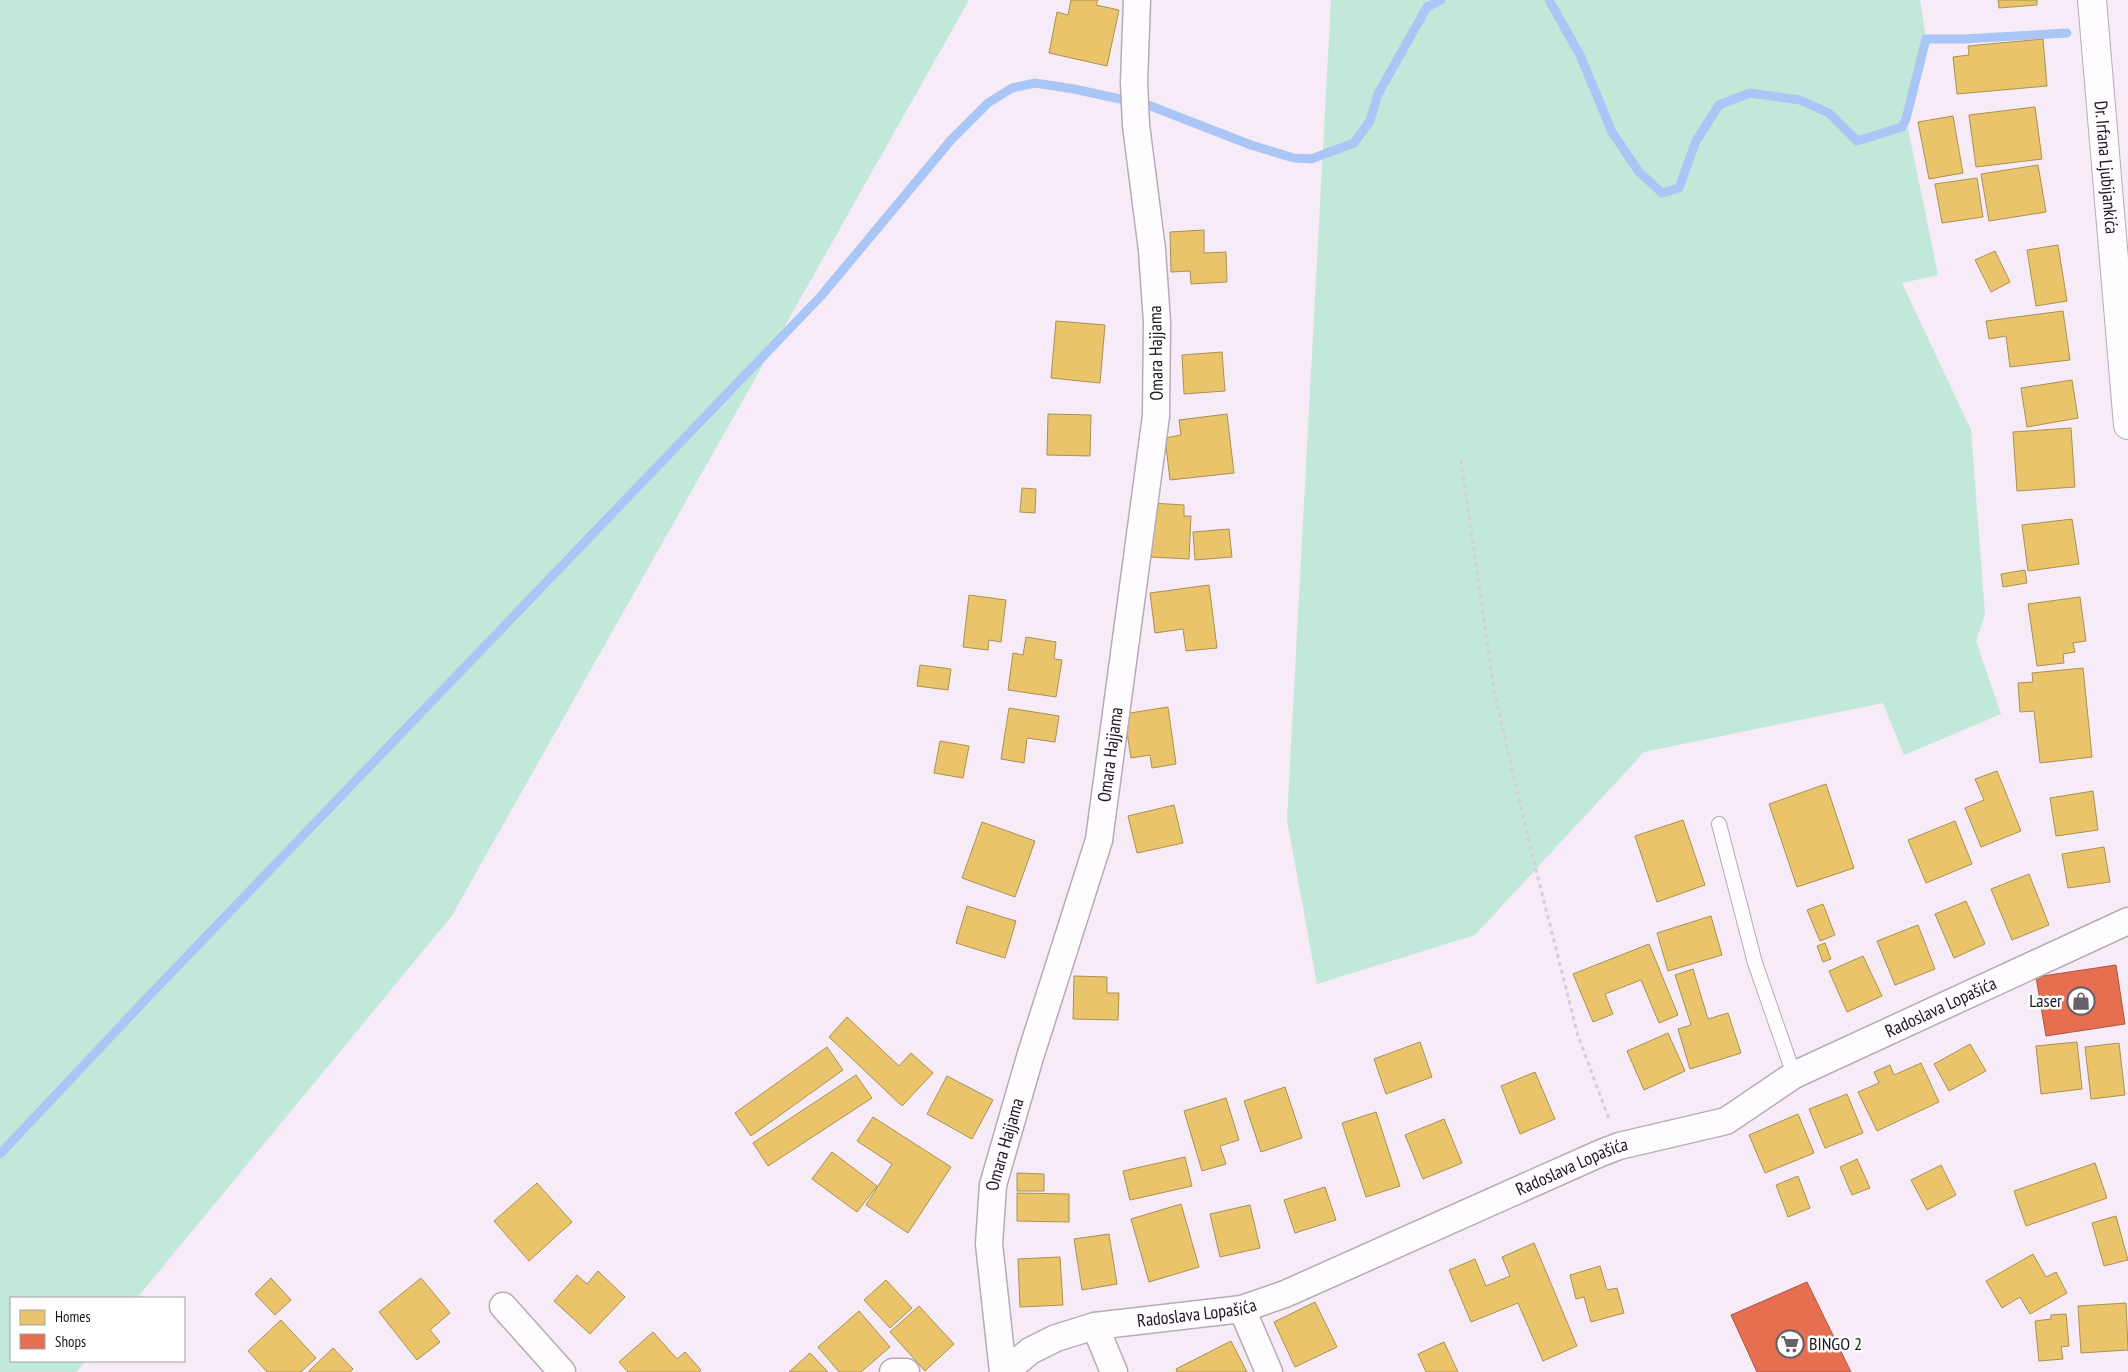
<svg xmlns="http://www.w3.org/2000/svg" width="2128" height="1372" font-family="'PT Sans Narrow',sans-serif">
<style>
.green{fill:#c1e8d8}
.homes{fill:#e9c46a;stroke:#ac9053}
.shops{fill:#e76f51;stroke:#aa5441}
.lines{fill:none;stroke-linecap:round;stroke-linejoin:round}
.stream{stroke:#aac6f6;stroke-width:9}
.lane-casing{stroke:#b5acb5;stroke-width:16}
.street-casing{stroke:#b5acb5;stroke-width:29}
.primary-casing{stroke:#b5acb5;stroke-width:30}
.path{stroke:#d3d0d3;stroke-width:3;stroke-dasharray:4 4;stroke-linecap:butt}
.lane{stroke:#fefcfe;stroke-width:14}
.street{stroke:#fefcfe;stroke-width:26}
.primary{stroke:#fefcfe;stroke-width:28}
.labels{text-anchor:middle;stroke-width:5;stroke-linejoin:round;paint-order:stroke}
.street-label{font-size:18px;fill:#1d161d;stroke:#fff}
.poi-label{font-size:18px;fill:#1d161d;stroke:#fff;text-anchor:end}
</style>
<rect width="100%" height="100%" fill="#f6ebf6"/>
<g class="green">
<path d="M0,0H969L451,917L137,1298H11V1361H86L76,1372H0Z"/>
<path d="M1331,0H1920L1926,39L1906,119L1938,275L1902,283L1971,430L1985,615L1976,641L2001,714L1904,755L1883,703L1644,752L1475,935L1317,984L1287,820Z"/>
</g>
<g class="homes">
<path d="M1071,0H1098L1096,5L1119,10L1107,66L1049,53L1057,12L1068,15Z"/>
<path d="M1998,0H2037V5L1999,8Z"/>
<path d="M2043,39L2047,86L1957,94L1953,57L1969,55L1968,46Z"/>
<path d="M2035,107L2042,159L1976,167L1969,115Z"/>
<path d="M1953,116L1963,173L1929,179L1918,122Z"/>
<path d="M2038,165L2046,212L1989,221L1981,174Z"/>
<path d="M1977,178L1983,217L1942,223L1935,184Z"/>
<path d="M1204,230V253L1226,252L1227,282L1191,284L1190,271L1171,272L1170,232Z"/>
<path d="M2058,245L2067,301L2036,306L2027,250Z"/>
<path d="M1995,251L2010,282L1991,292L1975,260Z"/>
<path d="M2063,311L2070,360L2010,367L2006,336L1989,339L1986,321Z"/>
<path d="M1056,321L1105,325L1100,383L1051,378Z"/>
<path d="M1222,352L1225,391L1184,394L1182,355Z"/>
<path d="M2072,380L2078,418L2027,427L2021,388Z"/>
<path d="M1048,414L1091,415L1090,456L1047,455Z"/>
<path d="M1227,414L1234,473L1170,480L1165,438L1181,435L1179,420Z"/>
<path d="M2071,428L2075,487L2017,491L2013,432Z"/>
<path d="M1022,488L1036,489L1035,513L1020,512Z"/>
<path d="M1152,503L1184,505V516H1191L1189,559L1150,557Z"/>
<path d="M2072,519L2079,564L2028,571L2022,525Z"/>
<path d="M1229,529L1232,557L1195,560L1193,532Z"/>
<path d="M2025,570L2027,583L2003,587L2001,574Z"/>
<path d="M1209,585L1217,648L1186,651L1183,629L1155,633L1150,593Z"/>
<path d="M969,595L1006,600L1001,642L989,640L988,650L963,647Z"/>
<path d="M2080,597L2086,641L2073,643L2075,652L2063,654L2064,663L2037,666L2028,604Z"/>
<path d="M1026,637L1056,642L1054,659L1062,660L1056,697L1008,690L1013,653L1023,655Z"/>
<path d="M920,665L951,669L948,690L917,686Z"/>
<path d="M2083,668L2092,757L2040,763L2034,711L2020,712L2018,683L2033,682L2032,673Z"/>
<path d="M1168,707L1176,764L1152,768L1150,755L1131,758L1124,714Z"/>
<path d="M1009,708L1059,716L1055,742L1027,738L1024,763L1001,759Z"/>
<path d="M940,741L969,746L963,778L934,773Z"/>
<path d="M1997,771L2021,831L1981,847L1965,808L1984,800L1975,779Z"/>
<path d="M1826,784L1854,868L1797,887L1769,804Z"/>
<path d="M2093,791L2098,830L2056,836L2050,798Z"/>
<path d="M1174,805L1183,843L1137,853L1128,816Z"/>
<path d="M1683,820L1705,885L1657,902L1635,836Z"/>
<path d="M1955,821L1972,864L1926,883L1908,840Z"/>
<path d="M982,822L1035,841L1015,897L962,878Z"/>
<path d="M2104,847L2110,882L2068,888L2062,854Z"/>
<path d="M2029,874L2049,925L2012,940L1991,889Z"/>
<path d="M1966,901L1985,944L1954,958L1935,914Z"/>
<path d="M1823,904L1835,935L1820,941L1807,910Z"/>
<path d="M967,906L1016,921L1005,958L956,943Z"/>
<path d="M1711,916L1722,955L1668,971L1657,933Z"/>
<path d="M1918,925L1935,969L1895,985L1877,941Z"/>
<path d="M1825,943L1831,959L1823,962L1817,946Z"/>
<path d="M1649,944L1678,1015L1659,1023L1641,980L1605,994L1613,1014L1593,1022L1573,974Z"/>
<path d="M1863,956L1882,996L1847,1012L1829,971Z"/>
<path d="M1693,969L1708,1019L1728,1013L1741,1053L1690,1069L1678,1029L1691,1025L1675,975Z"/>
<path d="M1074,976L1107,977V993H1119L1118,1020L1073,1019Z"/>
<path d="M847,1017L899,1066L911,1053L933,1073L902,1106L829,1037Z"/>
<path d="M1668,1033L1685,1071L1644,1090L1627,1051Z"/>
<path d="M1420,1042L1432,1077L1386,1094L1374,1059Z"/>
<path d="M2077,1042L2082,1089L2041,1094L2036,1046Z"/>
<path d="M2119,1043L2125,1095L2091,1099L2085,1047Z"/>
<path d="M1970,1044L1986,1071L1949,1091L1934,1064Z"/>
<path d="M827,1047L843,1070L751,1136L735,1113Z"/>
<path d="M1921,1063L1939,1102L1877,1131L1858,1092L1879,1083L1874,1072L1890,1065L1894,1075Z"/>
<path d="M1535,1072L1555,1119L1520,1134L1501,1086Z"/>
<path d="M856,1075L872,1098L768,1166L753,1143Z"/>
<path d="M947,1076L993,1100L972,1139L927,1114Z"/>
<path d="M1285,1087L1302,1138L1261,1152L1244,1101Z"/>
<path d="M1847,1094L1863,1133L1825,1148L1809,1109Z"/>
<path d="M1226,1098L1239,1140L1220,1146L1226,1164L1202,1171L1184,1111Z"/>
<path d="M1376,1112L1400,1186L1366,1197L1342,1123Z"/>
<path d="M1798,1114L1814,1153L1765,1173L1749,1135Z"/>
<path d="M873,1117L951,1167L908,1233L866,1205L892,1164L857,1141Z"/>
<path d="M1444,1119L1462,1163L1423,1179L1405,1135Z"/>
<path d="M832,1152L877,1186L857,1212L812,1179Z"/>
<path d="M1185,1157L1192,1186L1130,1200L1123,1171Z"/>
<path d="M1857,1159L1870,1188L1852,1195L1840,1167Z"/>
<path d="M2095,1163L2107,1198L2026,1226L2014,1191Z"/>
<path d="M1941,1165L1956,1195L1927,1210L1911,1180Z"/>
<path d="M1017,1173L1044,1174V1191H1017Z"/>
<path d="M1798,1176L1810,1208L1788,1217L1776,1185Z"/>
<path d="M537,1183L572,1222L529,1261L494,1221Z"/>
<path d="M1325,1187L1336,1220L1295,1233L1284,1200Z"/>
<path d="M1017,1193L1069,1194V1222L1017,1221Z"/>
<path d="M1181,1204L1199,1267L1149,1282L1131,1219Z"/>
<path d="M1250,1205L1260,1248L1220,1257L1210,1214Z"/>
<path d="M2116,1216L2128,1260L2104,1266L2092,1223Z"/>
<path d="M1109,1234L1117,1284L1082,1290L1074,1239Z"/>
<path d="M1534,1243L1577,1346L1543,1361L1518,1303L1471,1322L1449,1270L1475,1259L1486,1286L1510,1276L1502,1257Z"/>
<path d="M2033,1254L2046,1277L2056,1272L2067,1293L2030,1314L2020,1297L2002,1308L1986,1281Z"/>
<path d="M1060,1257L1063,1305L1020,1307L1018,1259Z"/>
<path d="M1600,1266L1607,1290L1617,1288L1624,1313L1591,1322L1584,1297L1576,1299L1570,1275Z"/>
<path d="M598,1271L625,1297L590,1334L554,1301L577,1275L587,1284Z"/>
<path d="M271,1278L291,1300L275,1315L255,1294Z"/>
<path d="M421,1278L450,1313L430,1330L440,1342L417,1360L379,1312Z"/>
<path d="M886,1280L912,1308L890,1328L864,1300Z"/>
<path d="M1315,1302L1337,1347L1295,1367L1274,1322Z"/>
<path d="M2126,1303L2128,1350L2081,1353L2078,1306Z"/>
<path d="M919,1306L954,1344L925,1371L890,1332Z"/>
<path d="M859,1311L890,1347L861,1372H839L818,1347Z"/>
<path d="M2066,1314L2069,1346L2061,1347L2063,1359L2039,1361L2035,1321L2051,1319V1315Z"/>
<path d="M281,1320L316,1358L301,1372H267L248,1351Z"/>
<path d="M653,1332L677,1359L685,1352L701,1370L699,1372H628L619,1362Z"/>
<path d="M1231,1341L1247,1372H1177L1176,1369Z"/>
<path d="M1444,1342L1458,1372H1426L1418,1354Z"/>
<path d="M333,1348L353,1369L350,1372H308Z"/>
<path d="M810,1353L828,1372H789Z"/>
</g>
<g class="shops">
<path d="M2116,965L2125,1024L2046,1036L2036,977Z"/>
<path d="M1807,1282L1851,1372H1757L1731,1315Z"/>
</g>
<g class="lines">
<g class="stream">
<path d="M1549,0L1580,55L1612,132L1639,172L1662,193L1679,188L1696,141L1719,105L1750,93L1800,100L1829,113L1857,141L1902,127L1906,119L1926,39H1963L2067,33"/>
<path d="M0,1154L147,998L821,296L951,140L988,103L1012,88L1035,83L1074,89L1148,105L1251,145L1294,158L1311,159L1354,143L1370,121L1378,94L1427,7L1441,0"/>
</g>
<g class="lane-casing">
<path id="lane" d="M1719,824L1755,963L1794,1075"/>
</g>
<g class="street-casing">
<g id="street">
<path d="M503,1306L562,1372"/>
<path d="M1242,1309L1269,1372"/>
<path d="M1095,1326L1114,1372"/>
<path d="M893,1372H906"/>
<path id="s1" d="M1003,1372L989,1244L993,1185L1030,1057L1099,840L1156,416L1157,322L1152,250L1136,125L1134,82L1137,0"/>
<path id="s2" d="M1005,1372L1030,1351L1056,1338L1095,1326L1242,1309L1285,1294L1601,1153L1619,1146L1726,1121L1794,1075L2128,921"/>
</g>
</g>
<g class="primary-casing">
<g id="primary">
<path id="s3" d="M2092,0L2128,425"/>
</g>
</g>
<path class="path" d="M1461,460L1494,690L1527,834L1578,1036L1609,1119"/>
<use href="#lane" class="lane"/>
<use href="#street" class="street"/>
<use href="#primary" class="primary"/>
</g>
<defs>
<g id="shop-ring" transform="scale(1.4375)"><circle r="9.5" fill="#fff" stroke="#696169" stroke-width="1.5"/><path d="M-5-2.5h2.3a2.7 3.5 0 0 1 5.4 0H5L5.5 6h-11ZM-1.5-2.5h3a1.5 2.3 0 0 0-3 0Z" fill="#696169"/></g>
<g id="supermarket-ring" transform="scale(1.4375)"><circle r="9.5" fill="#fff" stroke="#696169" stroke-width="1.5"/><path d="M-6-5.5h2.5l.6 2H6L4.5 2H-2.5L-4.4-4H-6ZM-1.5 3.2a1.3 1.3 0 1 0 .1 0ZM3 3.2a1.3 1.3 0 1 0 .1 0Z" fill="#696169"/></g>
</defs>
<g fill-rule="evenodd">
<use href="#shop-ring" x="2081" y="1001"/>
<use href="#supermarket-ring" x="1790" y="1344"/>
</g>
<g class="labels">
<g class="street-label">
<text dy="6" stroke="none"><textPath href="#s3" startOffset="168">Dr. Irfana Ljubijankića</textPath></text>
<text transform="translate(1156 353) rotate(-91)" y="6">Omara Hajjama</text>
<text dy="6" stroke="none"><textPath href="#s1" startOffset="635">Omara Hajjama</textPath></text>
<text dy="6" stroke="none"><textPath href="#s2" startOffset="1015">Radoslava Lopašića</textPath></text>
<text dy="6" stroke="none"><textPath href="#s1" startOffset="230">Omara Hajjama</textPath></text>
<text dy="6" stroke="none"><textPath href="#s2" startOffset="610">Radoslava Lopašića</textPath></text>
<text dy="6" stroke="none"><textPath href="#s2" startOffset="205">Radoslava Lopašića</textPath></text>
</g>
<g class="poi-label">
<text x="2062" y="1007">Laser</text>
<text x="1809" y="1350" text-anchor="start">BINGO 2</text>
</g>
</g>
<rect x="10" y="1297" width="175" height="65" fill="#ffffff" stroke="#a5a2a5"/>
<rect x="20" y="1310" width="25" height="15" fill="#e9c46a" stroke="#a5a2a5"/>
<text x="55" y="1322" font-size="15" fill="#1d161d">Homes</text>
<rect x="20" y="1334" width="25" height="15" fill="#e76f51" stroke="#a5a2a5"/>
<text x="55" y="1347" font-size="15" fill="#1d161d">Shops</text>
</svg>
